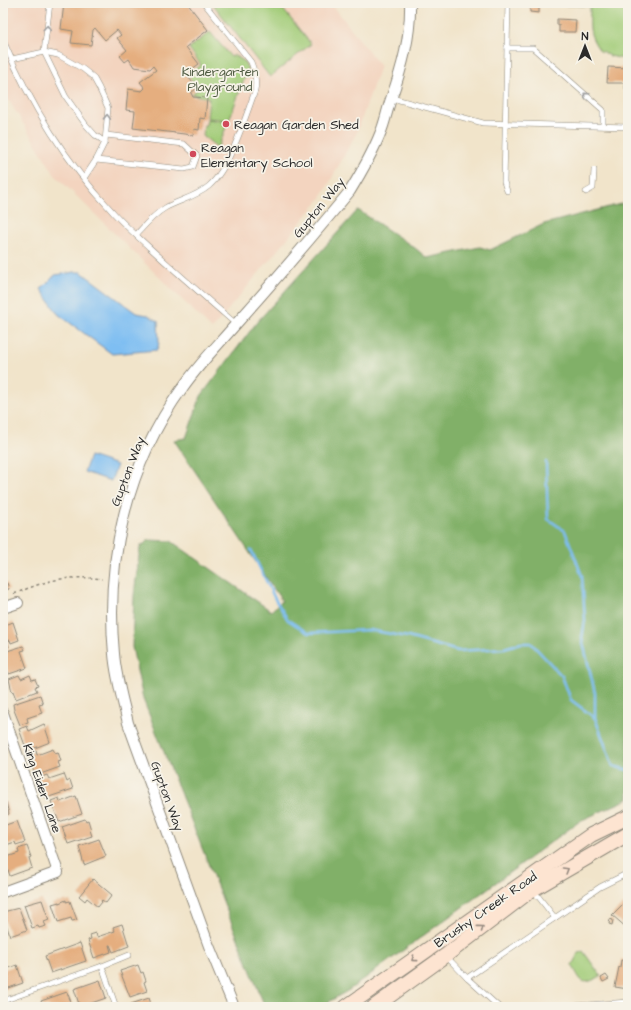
<svg xmlns="http://www.w3.org/2000/svg" width="631" height="1010" font-family="'Architects Daughter',sans-serif">
<style>
.built{fill:#f3d4bf}
.green{fill:#a2cc78;stroke:#667c52}
.forest{fill:#81b068;stroke:#566e4a}
.water{fill:#7ebef2;stroke:#54748e}
.lines{fill:none;stroke-linecap:round;stroke-linejoin:round}
.stream{stroke:#7ebef2;stroke-width:2.5}
.building{fill:#e5ae7f}
.lane-casing{stroke:#8e887a;stroke-width:6}
.street-casing{stroke:#8e887a;stroke-width:12}
.secondary-casing{stroke:#8e887a;stroke-width:16}
.path{stroke:#8e887a;stroke-width:1.5;stroke-dasharray:3 3;stroke-linecap:butt}
.lane{stroke:#fff;stroke-width:5}
.street{stroke:#fff;stroke-width:10}
.secondary{stroke:#fde4d1;stroke-width:14}
.oneway{stroke:#a0a0a0}
.oneway2{stroke:#94887e}
.poi-dot{fill:#d1495b;stroke:#f7f3e8;stroke-width:1.5}
.labels{text-anchor:middle;stroke-width:3.5;stroke-linejoin:round;paint-order:stroke}
.park-label{font-size:13px;fill:#4f5b42;stroke:#f7f3e8}
.poi-label{font-size:13px;fill:#2b2b2b;stroke:#f7f3e8;text-anchor:start}
.street-label{font-size:13px;fill:#2b2b2b;stroke:#f7f3e8}
</style>
<rect width="100%" height="100%" fill="#f7f3e8"/>
<filter id="ink" filterUnits="userSpaceOnUse"><feTurbulence type="fractalNoise" baseFrequency=".025" numOctaves="2"/><feDisplacementMap in="SourceGraphic" scale="8" xChannelSelector="R" yChannelSelector="G"/><feConvolveMatrix kernelMatrix="1 2 1 2 8 2 1 2 1" color-interpolation-filters="sRGB"/></filter>
<filter id="wash" filterUnits="userSpaceOnUse"><feTurbulence type="fractalNoise" baseFrequency=".012" numOctaves="4" result="noise"/><feDisplacementMap in="SourceGraphic" scale="16" xChannelSelector="R" yChannelSelector="G"/><feGaussianBlur stdDeviation="0.9" result="paint"/><feColorMatrix in="noise" values="0 0 0 0 0 0 0 0 0 0 0 0 0 0 0 0 0 1.4 0 .05"/><feComposite in="paint" operator="in"/></filter>
<g filter="url(#wash)">
<rect width="100%" height="100%" fill="#f1e4ca"/>
<path class="built" d="M3,3H331L380,66L357,132L321,198L212,329L55,175L3,91Z"/>
<g class="green">
<path d="M212,3H278L311,44L270,77Z"/>
<path d="M560,3H628V60L610,56L602,51L601,52C587,34 590,27 590,6L560,5Z"/>
<path d="M210,32L231,57L234,55L244,61L248,69L229,120L207,118L209,98L194,95L192,94L198,89L188,75L201,65L189,48Z"/>
<path d="M207,119L228,122L218,148L203,136L204,125H206Z"/>
<path d="M583,951L601,976C581,987 582,982 572,965L578,954Z"/>
</g>
<path class="forest" d="M628,202V799L580,821L349,990L320,1007H265L143,699L132,647L134,595L140,547L149,540L171,541L271,611L282,601L174,440L186,438L201,396L257,322L358,210L415,248L427,258L480,247L490,250L544,224Z"/>
<g class="water">
<path d="M75,272H81L136,313L148,315L158,321L159,343L157,350L112,354L58,314L41,289L55,275Z"/>
<path d="M90,456L117,465L111,481L84,472Z"/>
</g>
<g class="lines">
<g class="stream">
<path d="M546,462L548,519L565,531L582,576L585,620L582,638L595,693V718L613,766L628,770"/>
<path d="M251,550L275,599L288,620L308,633L369,630L408,637L458,651L504,648L521,643H531L562,676L571,700L595,718"/>
</g>
</g>
<g id="blocks">
<g class="building">
<path d="M64,3H187L208,30L186,47L199,64L188,72L187,71L185,73L197,88L191,93L193,97L207,98L205,119L200,118L199,130L194,129L193,135L133,128L135,111L126,110L128,89L142,91L145,88L140,82L156,70L153,66L150,69L134,67L129,59L125,62L120,56L127,50L117,38L121,35L117,30L105,40L95,28L93,30L91,45L71,43L73,31L61,29Z"/>
<path d="M530,3H539V13L530,12Z"/>
<path d="M557,19L576,20L575,32H559V25H557Z"/>
<path d="M608,67L628,68V89H625V83H607Z"/>
<path d="M7,583L9,589L3,591V584Z"/>
<path d="M13,622L19,640L11,643L10,640L7,641L9,647L3,649V626Z"/>
<path d="M23,646L25,650L21,651L27,668L9,674L3,660V656H5L4,652Z"/>
<path d="M19,675L21,679L30,675L32,680L35,679L38,686L35,687L37,691L16,699L13,691L12,692L9,679Z"/>
<path d="M40,695L43,704L39,705L42,713L27,718L28,722L20,725L14,710L13,704Z"/>
<path d="M44,724L50,742L27,751L19,729L27,726L29,731Z"/>
<path d="M53,749L55,753L58,752L61,761L58,762L60,767L35,776L28,754L36,751L37,755Z"/>
<path d="M64,774L67,782L70,780L73,789L46,798L39,778L47,775L49,779Z"/>
<path d="M76,796L82,814L59,822L51,801L59,798L60,802Z"/>
<path d="M6,802L9,814L3,817V803Z"/>
<path d="M85,819L86,821L88,820L91,830H90L92,836L68,844L62,827Z"/>
<path d="M17,821L25,842L16,845L15,842L3,846V826Z"/>
<path d="M99,839L106,856L84,865L79,846Z"/>
<path d="M27,846L31,857L29,858L32,868L10,876L4,858L19,853L18,849Z"/>
<path d="M93,879L112,895L106,903L102,900L101,901L102,902L98,907L87,898L85,901L79,896Z"/>
<path d="M42,900L49,920L44,922L46,926L39,928L38,926L32,928L24,905Z"/>
<path d="M66,900V902L70,901L77,920L72,921L71,918L58,922L52,904L59,902V903Z"/>
<path d="M623,904L628,909V929L612,915Z"/>
<path d="M19,908L27,930L10,936L5,921L3,922V912Z"/>
<path d="M610,919L613,920L612,925L609,924Z"/>
<path d="M122,924L129,946L113,952L110,945H109L111,952L94,958L88,940L91,939L90,935L96,933L97,937L115,931L113,927Z"/>
<path d="M80,943L86,961L51,973L45,956Z"/>
<path d="M621,960L628,961V989L615,987L619,967L620,968Z"/>
<path d="M17,965L23,983L3,990V970Z"/>
<path d="M138,965L141,973L143,972L146,981L144,982L147,991L130,997L120,971Z"/>
<path d="M606,975L609,979L603,982L601,978Z"/>
<path d="M100,980L106,998L80,1007L74,989Z"/>
<path d="M67,992L73,1007H43L41,1001Z"/>
<path d="M149,998L152,1007H132L131,1004Z"/>
</g>
</g>
</g>
<g filter="url(#ink)">
<use href="#blocks" fill-opacity="0" stroke="#8e887a" stroke-width="1"/>
<g class="lines">
<g class="lane-casing">
<g id="lane">
<path d="M50,3L44,52L66,97L86,125L95,135L105,142"/>
<path d="M3,40C29,102 65,161 111,210C123,224 137,236 150,248C178,274 207,299 236,324"/>
<path d="M507,48H533L603,110V126"/>
<path d="M12,59L44,52L58,55L83,69L93,77L99,88L108,108L105,142L96,160L84,178"/>
<path d="M392,98L483,123L628,127"/>
<path d="M96,160L184,169L193,167L197,156L184,144L106,135"/>
<path d="M507,191L504,182L508,3"/>
<path d="M586,192L593,188L594,170"/>
<path d="M136,235C145,225 153,215 165,208C179,200 196,197 209,186C230,168 245,118 255,91C257,80 255,72 251,62L204,3"/>
<path d="M534,891L555,918"/>
<path d="M446,956L467,978L499,1007"/>
<path d="M102,966L116,1007"/>
<path d="M467,978L600,887L628,873"/>
<path d="M3,1001L102,966L129,955"/>
<path d="M562,1007L628,1002"/>
</g>
</g>
<g class="street-casing">
<g id="street">
<path d="M3,608L18,603"/>
<path d="M3,713L58,872L3,892"/>
<path d="M234,1007L209,946L128,723C123,701 116,678 114,654C105,561 127,464 183,387C199,364 218,345 236,324C275,280 313,236 350,191C361,173 372,154 380,134C385,123 387,110 391,99C402,68 411,36 410,3"/>
</g>
</g>
<g class="secondary-casing">
<g id="secondary">
<path d="M346,1007L591,835L628,817"/>
<path d="M374,1007L445,956L530,891L628,834"/>
</g>
</g>
<path class="path" d="M14,594C47,580 66,575 102,579"/>
<use href="#lane" class="lane"/>
<use href="#street" class="street"/>
<use href="#secondary" class="secondary"/>
</g>
<defs><path id="oneway-chevron" d="M-2-3.5L2.5 0L-2 3.5" fill="none" stroke-width="1.6" stroke-linecap="round" stroke-linejoin="round"/></defs>
<g class="oneway">
<use href="#oneway-chevron" transform="translate(47 28) rotate(-83)"/>
<use href="#oneway-chevron" transform="translate(586 95) rotate(-138)"/>
<use href="#oneway-chevron" transform="translate(107 117) rotate(-88)"/>
</g>
<g class="oneway2">
<use href="#oneway-chevron" transform="translate(566 870) rotate(-31)"/>
<use href="#oneway-chevron" transform="translate(481 928) rotate(-37)"/>
<use href="#oneway-chevron" transform="translate(414 959) rotate(144)"/>
</g>
</g>
<g class="poi-dot">
<circle cx="226" cy="124" r="4"/>
<circle cx="193" cy="154" r="4"/>
</g>
<g class="labels">
<g class="park-label">
<text x="220" y="76">Kindergarten<tspan x="220" dy="15">Playground</tspan></text>
</g>
<g class="poi-label">
<text x="234" y="129">Reagan Garden Shed</text>
<text x="201" y="152">Reagan<tspan x="201" dy="15">Elementary School</tspan></text>
</g>
<g class="street-label">
<text transform="translate(318 207) rotate(-51)" y="5">Gupton Way</text>
<text transform="translate(127 471) rotate(-69)" y="5">Gupton Way</text>
<text transform="translate(43 788) rotate(71)" y="5">King Eider Lane</text>
<text transform="translate(168 796) rotate(70)" y="5">Gupton Way</text>
<text transform="translate(485 909) rotate(-35)" y="5">Brushy Creek Road</text>
</g>
</g>
<rect width="631" height="1010" fill="none" stroke="#f7f3e8" stroke-width="16"/>
<g transform="translate(585 46)" stroke="#f7f3e8" stroke-width="3" paint-order="stroke">
<path d="M0-3L7 15L0 10L-7 15Z" fill="#2b2b2b"/>
<text y="-6" font-size="11" font-weight="bold" text-anchor="middle" fill="#2b2b2b">N</text>
</g>
</svg>
